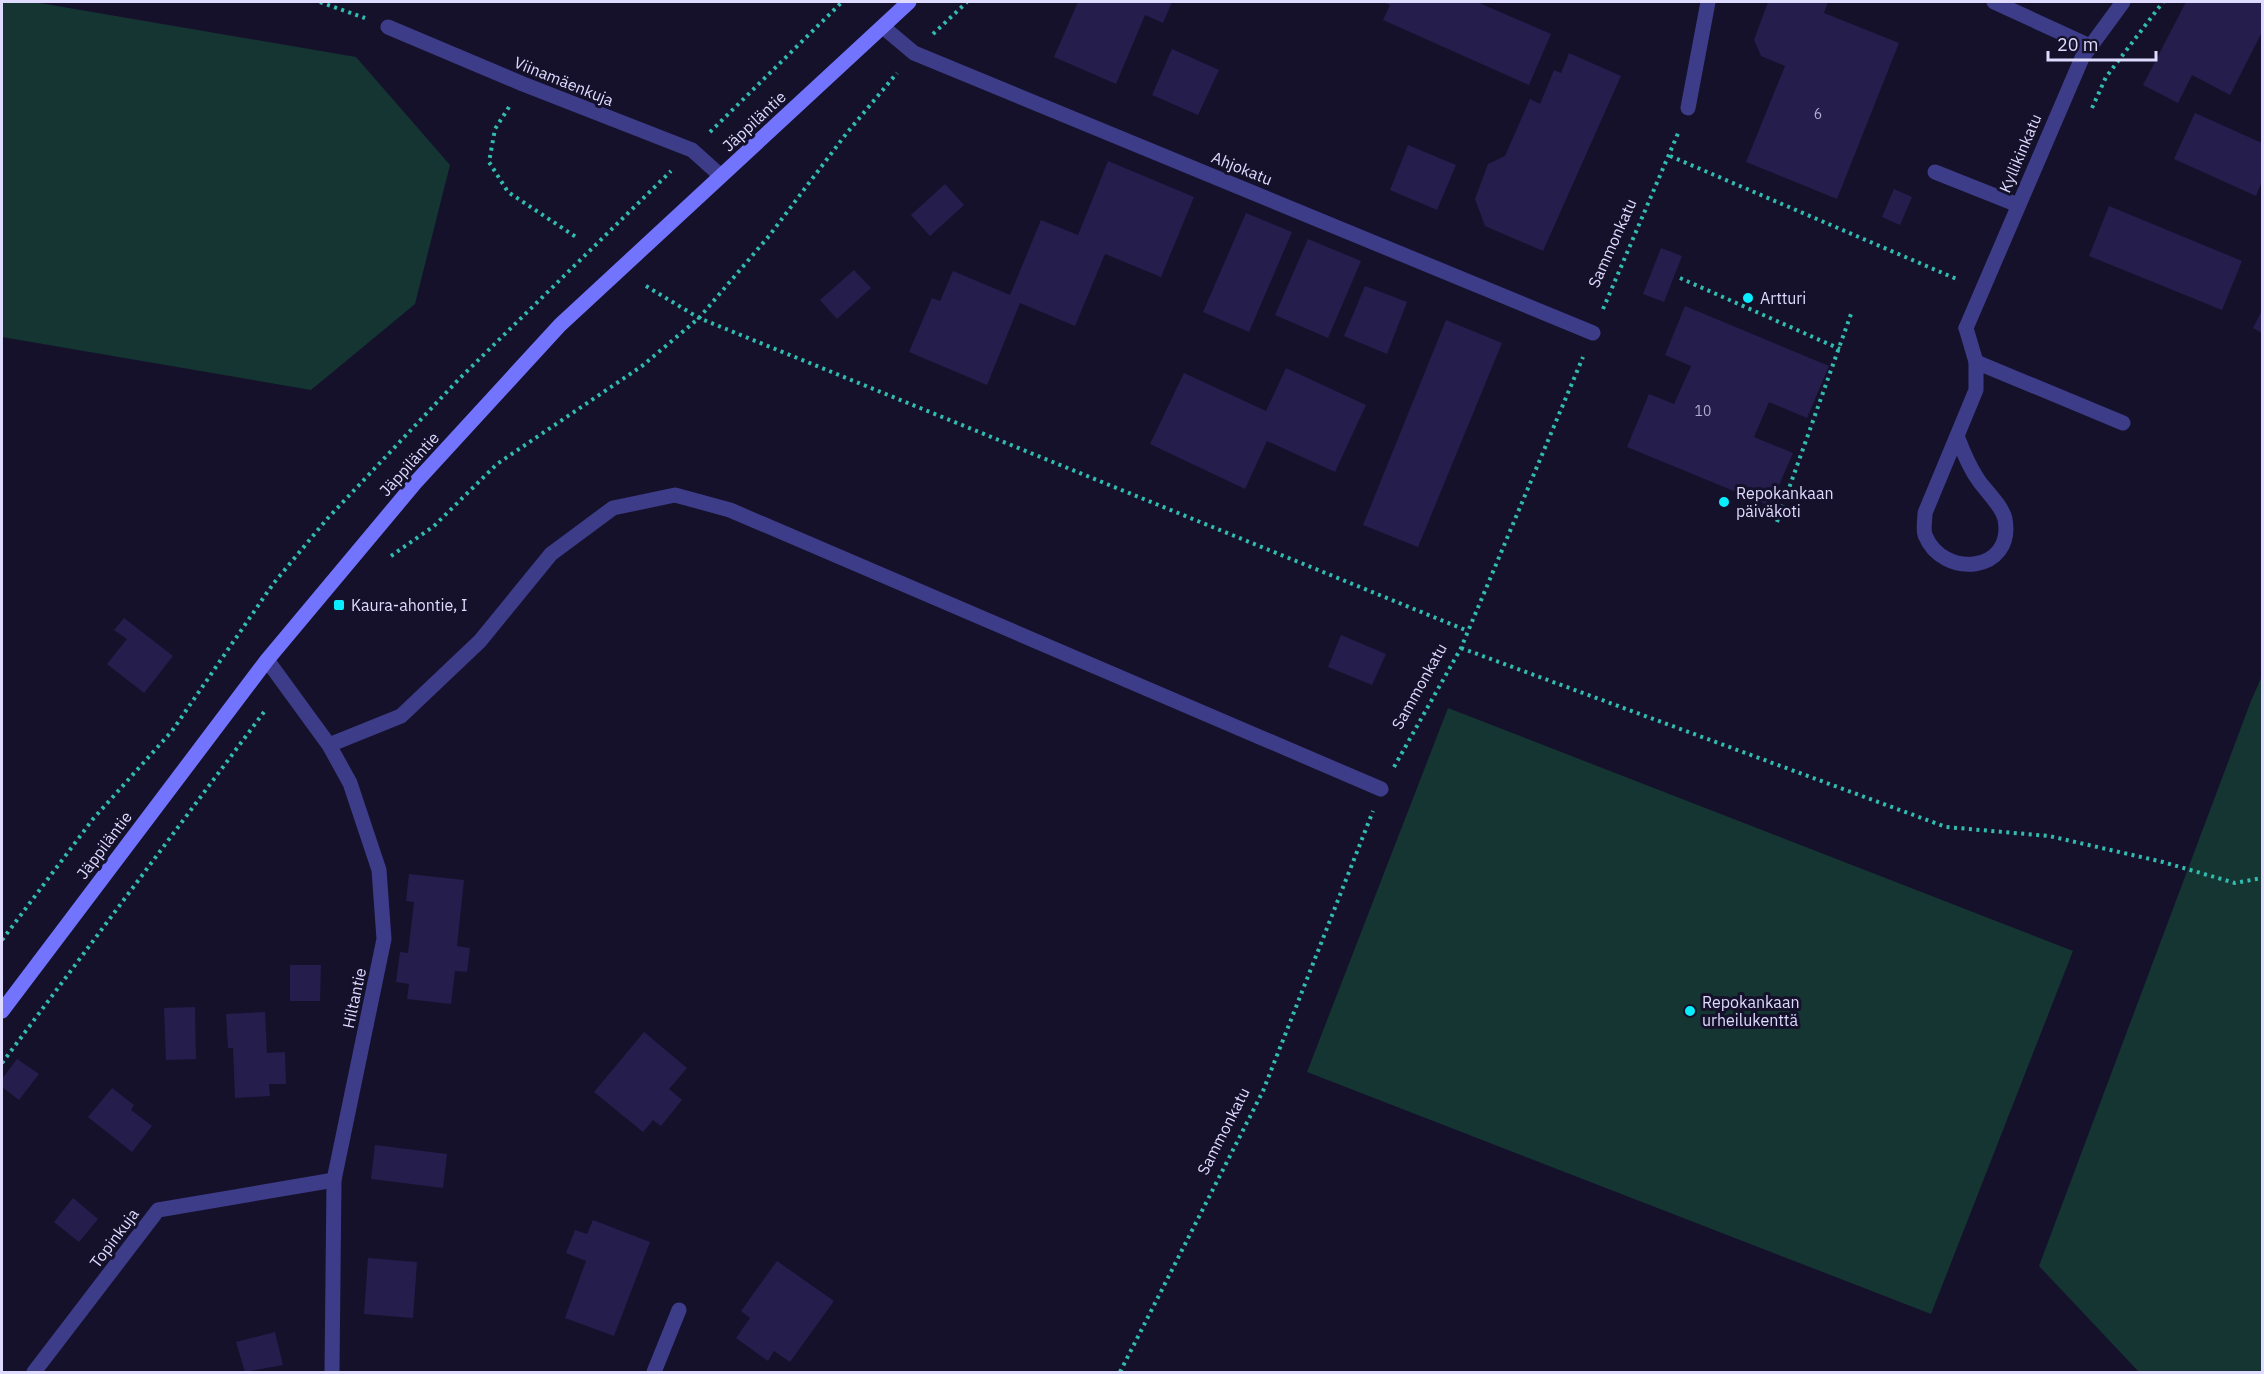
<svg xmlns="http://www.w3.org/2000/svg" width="2264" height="1374" font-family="'IBM Plex Sans',sans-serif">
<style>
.green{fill:#143532}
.building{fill:#251d4c}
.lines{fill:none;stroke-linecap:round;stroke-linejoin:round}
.path{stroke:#31bcaf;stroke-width:4;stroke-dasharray:3 4.5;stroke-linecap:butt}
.service{stroke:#3d3c89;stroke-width:15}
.minor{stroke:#3d3c89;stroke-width:15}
.secondary{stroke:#7274fe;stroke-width:15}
.poi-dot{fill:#08eefe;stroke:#15112b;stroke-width:2}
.labels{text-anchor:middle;stroke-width:6;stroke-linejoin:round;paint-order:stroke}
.number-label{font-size:14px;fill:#b0acd2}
.street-label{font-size:16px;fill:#dedbff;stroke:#15112b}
.poi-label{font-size:16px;fill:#dedbff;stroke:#15112b;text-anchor:start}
</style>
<rect width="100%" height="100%" fill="#15112b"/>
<g class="green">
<path d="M2,2H34L356,57L450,165L415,304L311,390L2,337Z"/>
<path d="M2262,676V1372H2139L2039,1266L2251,701Z"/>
<path d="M1448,708L2073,951L1931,1314L1307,1072Z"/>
</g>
<g class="building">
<path d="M1078,2H1172L1163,23L1145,15L1116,84L1054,57Z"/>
<path d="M1382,2H1477L1551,34L1529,85L1383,20L1390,5Z"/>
<path d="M1768,2H1828L1824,13L1899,43L1837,199L1746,162L1785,66L1761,56L1754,40Z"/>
<path d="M2186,2H2262V32L2230,95L2192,75L2178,103L2143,85Z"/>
<path d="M1172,49L1219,70L1198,115L1152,95Z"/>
<path d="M1569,53L1621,76L1543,251L1485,226L1475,199L1488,164L1505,156L1530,99L1540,104L1554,70L1561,73Z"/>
<path d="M2195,113L2262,143V181L2256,196L2174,159Z"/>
<path d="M1408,145L1456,165L1437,210L1390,190Z"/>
<path d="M1108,161L1194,197L1161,277L1105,254L1075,326L1020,303L987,385L909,352L932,298L940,301L953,271L1010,295L1041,220L1078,235Z"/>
<path d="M945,184L964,205L930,236L911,215Z"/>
<path d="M1894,189L1912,197L1900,225L1882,217Z"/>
<path d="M2109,206L2242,261L2222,310L2089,256Z"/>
<path d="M1246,213L1292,232L1249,332L1203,312Z"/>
<path d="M1308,239L1361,261L1328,338L1275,315Z"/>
<path d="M1661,248L1682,256L1664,302L1643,294Z"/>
<path d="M854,270L871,288L837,319L820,300Z"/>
<path d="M1365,286L1407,302L1387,354L1344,336Z"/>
<path d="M1685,306L1829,366L1807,418L1769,402L1754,437L1793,453L1770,506L1627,447L1649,394L1674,404L1691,366L1665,355Z"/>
<path d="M2262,310V333L2253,328Z"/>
<path d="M1446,320L1502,343L1418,547L1363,525Z"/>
<path d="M1286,368L1366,405L1335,472L1267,441L1245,489L1150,444L1184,373L1266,411Z"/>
<path d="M124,618L173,656L144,693L107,664L127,639L114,630Z"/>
<path d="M1341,635L1386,654L1372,685L1328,667Z"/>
<path d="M409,874L464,880L457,946L470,948L467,972L455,971L451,1004L407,999L409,984L396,982L400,952L408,953L414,902L406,901Z"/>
<path d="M290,965H321L320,1001H290Z"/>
<path d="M195,1007L196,1059L166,1060L164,1008Z"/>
<path d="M265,1012L267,1053L285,1052L286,1084H269L270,1096L235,1098L233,1048H228L226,1014Z"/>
<path d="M644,1032L687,1068L669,1089L682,1100L661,1126L653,1120L643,1132L594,1092Z"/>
<path d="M17,1059L39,1074L19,1100L2,1087V1079Z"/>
<path d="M112,1088L134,1105L131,1110L152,1126L132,1152L88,1117Z"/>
<path d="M375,1145L447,1154L443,1188L371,1179Z"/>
<path d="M73,1198L98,1219L79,1242L54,1222Z"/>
<path d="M593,1220L650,1242L614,1336L565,1318L586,1261L566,1253L575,1230L587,1234Z"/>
<path d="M368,1258L417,1262L413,1318L364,1314Z"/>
<path d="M777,1261L834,1301L790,1362L774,1351L768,1361L736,1338L750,1318L741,1311Z"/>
<path d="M275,1332L283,1365L245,1372L236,1342Z"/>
</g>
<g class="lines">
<g class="path">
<path d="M320,2L365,18"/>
<path d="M933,34L967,2"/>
<path d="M509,107L495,129L489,162L508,192L576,237"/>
<path d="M2092,108L2106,77L2163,2"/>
<path d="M710,132L842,2"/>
<path d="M1670,156L1959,280"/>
<path d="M1680,278L1840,349"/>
<path d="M646,286L699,318L1468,631"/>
<path d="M1603,309L1679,131"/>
<path d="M1777,522L1851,314"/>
<path d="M391,556L434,526L497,464L642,366L699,318L769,236L846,134L897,73"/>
<path d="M1461,648L1946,827L2049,836L2163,862L2235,883L2262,878"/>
<path d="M1394,767L1461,648L1583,357"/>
<path d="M2,940L93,819L172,731L273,584L327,519L459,379L671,171"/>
<path d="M2,1063L264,712"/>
<path d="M1120,1372L1263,1091L1373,811"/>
</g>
<g class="service">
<path d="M1994,2L2090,46"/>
<path d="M1935,172L2018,205"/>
<path d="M1976,362L2123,423"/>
<path d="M1957,436C1963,452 1969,467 1979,481C1987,492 2002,506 2005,519C2015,572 1943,580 1925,535C1923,529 1925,520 1925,513L1976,390V362L1966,328"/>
</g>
<g class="minor">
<path d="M388,27L523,84L692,150L721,176"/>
<path d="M883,27L914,53L1593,333"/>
<path d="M1688,108L1708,2"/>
<path d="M1966,328L2082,58L2123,2"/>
<path d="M267,660L329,745L350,783L379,870L384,939L334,1180L332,1372"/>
<path d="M329,745L401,716L480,641L551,554L613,508L675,495L730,510L1381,789"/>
<path d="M34,1372L158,1210L334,1180"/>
<path d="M654,1372L679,1310"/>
</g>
<path class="secondary" d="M2,1011L267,660L415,483L560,325L909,2"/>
</g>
<g class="poi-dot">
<circle cx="1748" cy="298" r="6"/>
<circle cx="1724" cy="502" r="6"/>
<rect x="333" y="599" width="12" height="12" rx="3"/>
<circle cx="1690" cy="1011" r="6"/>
</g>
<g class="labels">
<g class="number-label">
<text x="1818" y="119">6</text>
<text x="1703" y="416">10</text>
</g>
<g class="street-label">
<text transform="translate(564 81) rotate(22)" y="6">Viinamäenkuja</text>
<text transform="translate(754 121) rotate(-43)" y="6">Jäppiläntie</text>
<text transform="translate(2020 153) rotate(-67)" y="6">Kyllikinkatu</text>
<text transform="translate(1242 168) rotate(22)" y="6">Ahjokatu</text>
<text transform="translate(1612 243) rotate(-66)" y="6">Sammonkatu</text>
<text transform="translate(409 464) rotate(-48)" y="6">Jäppiläntie</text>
<text transform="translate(1419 686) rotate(-61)" y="6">Sammonkatu</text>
<text transform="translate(104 845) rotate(-53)" y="6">Jäppiläntie</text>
<text transform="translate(354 998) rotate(-78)" y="6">Hiltantie</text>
<text transform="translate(1223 1131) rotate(-63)" y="6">Sammonkatu</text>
<text transform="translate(114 1238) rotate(-53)" y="6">Topinkuja</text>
</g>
<g class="poi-label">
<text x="1760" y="304">Artturi</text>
<text x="1736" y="499">Repokankaan<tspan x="1736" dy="18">päiväkoti</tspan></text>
<text x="351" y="611">Kaura-ahontie, I</text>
<text x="1702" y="1008">Repokankaan<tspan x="1702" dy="18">urheilukenttä</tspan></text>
</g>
</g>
<rect width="2264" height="1374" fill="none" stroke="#dedbff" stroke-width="6"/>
<path d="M2048 51v9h108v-9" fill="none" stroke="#dedbff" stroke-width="3"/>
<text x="2057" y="51" font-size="18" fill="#dedbff" stroke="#15112b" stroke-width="4.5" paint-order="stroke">20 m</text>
</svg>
